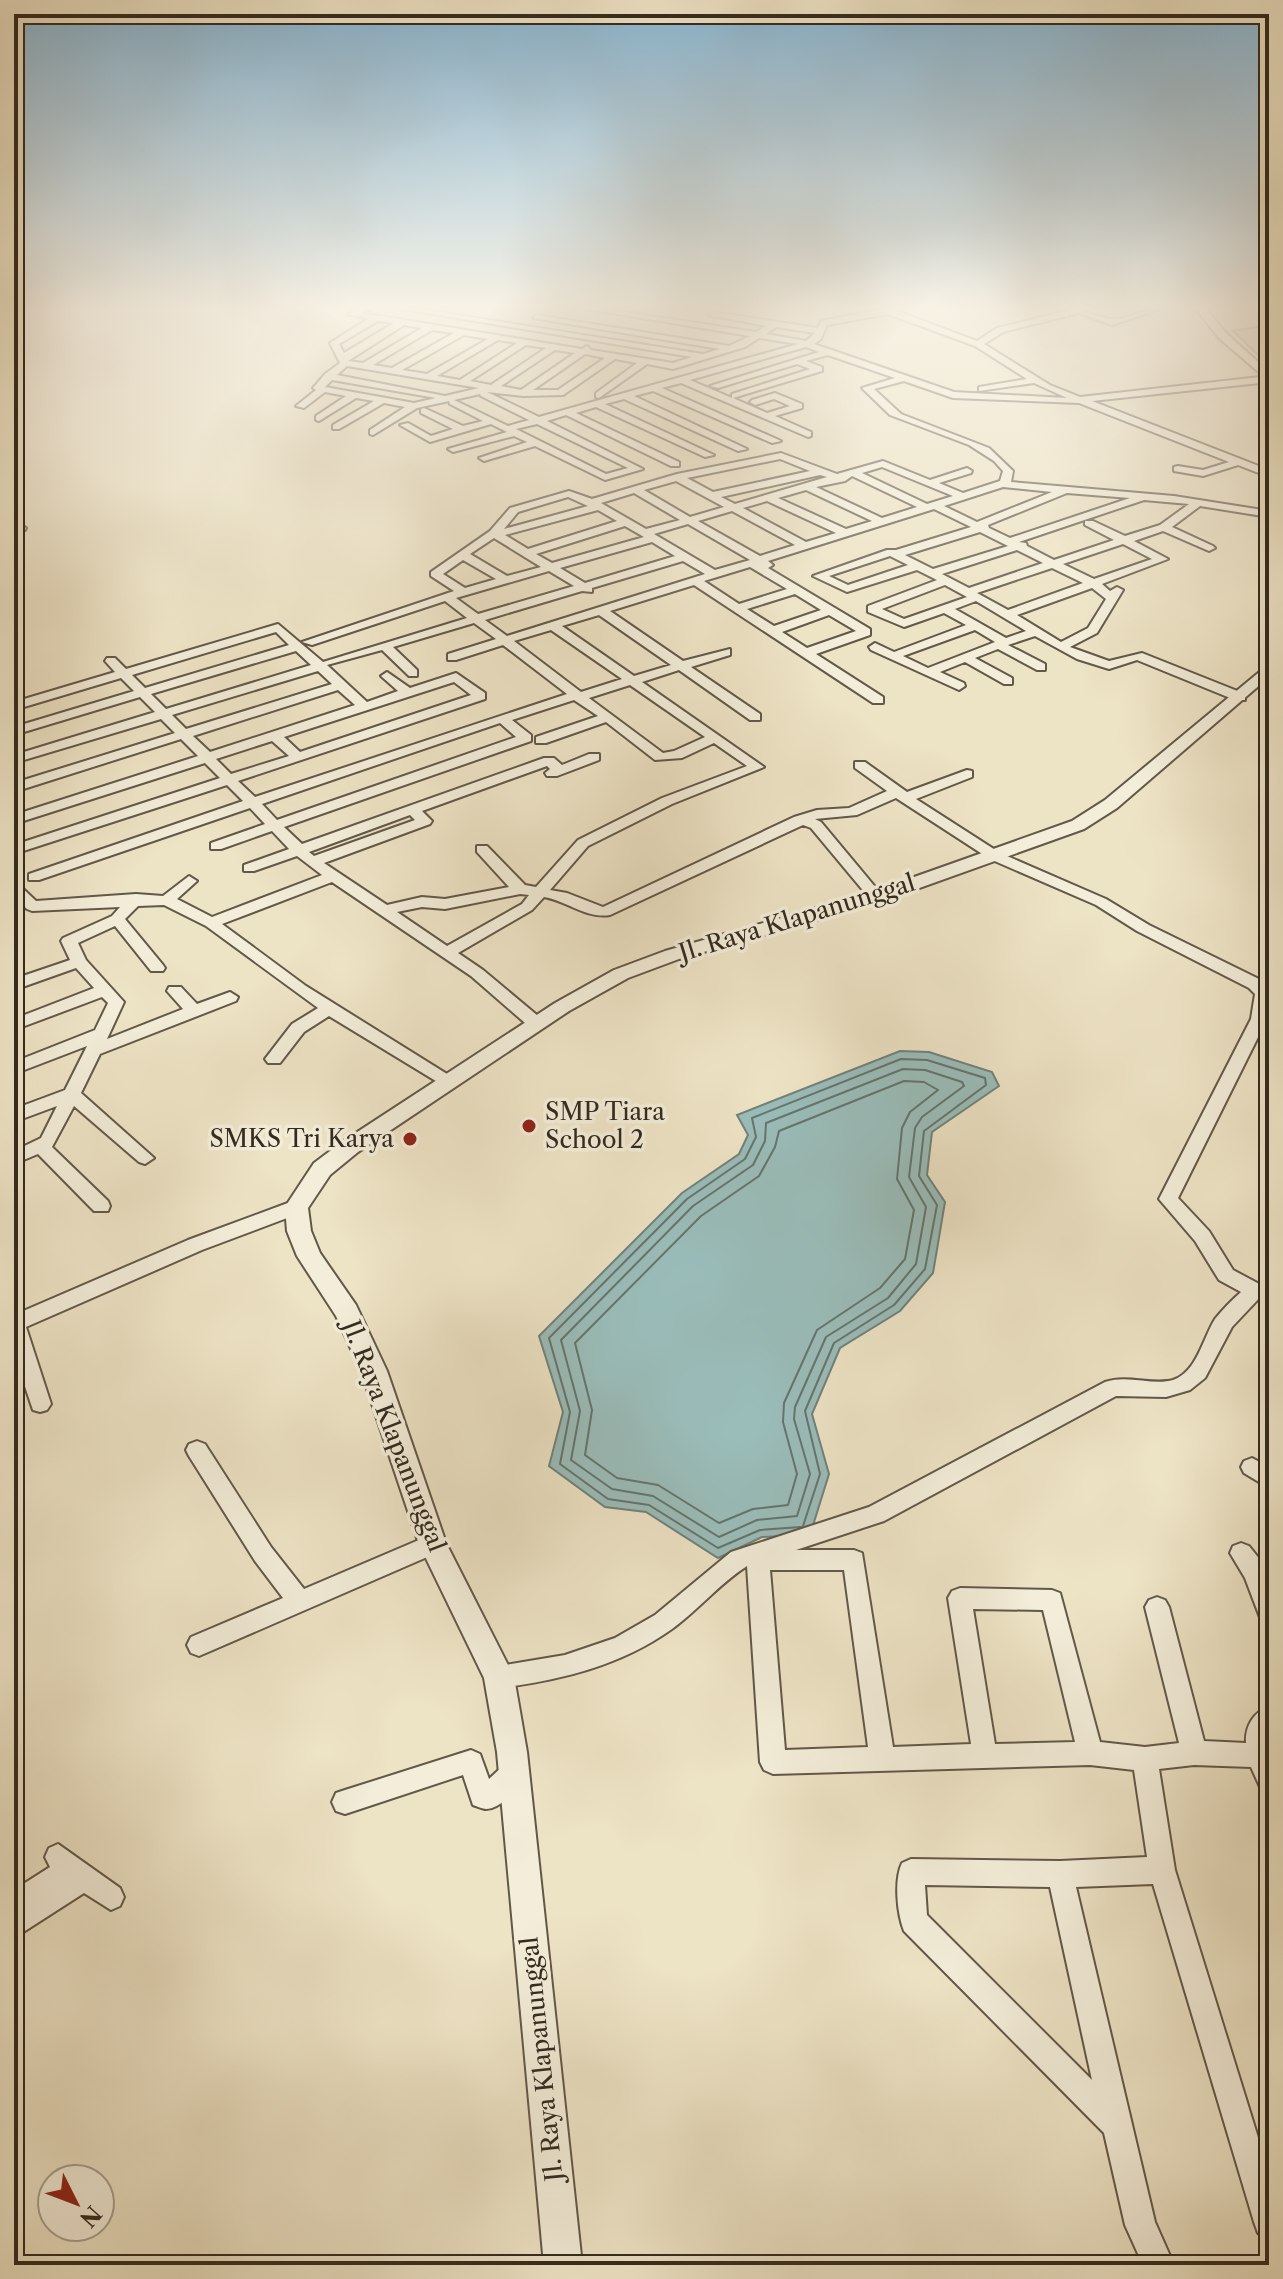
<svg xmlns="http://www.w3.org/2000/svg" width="1283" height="2279" font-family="'Libre Caslon Text',serif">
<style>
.green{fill:#b8c495;stroke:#76775a;stroke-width:2}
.water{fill:#9abdba;stroke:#71827c;stroke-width:2}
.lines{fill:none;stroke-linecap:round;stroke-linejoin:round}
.shore{stroke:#66746d;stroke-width:2}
.minor-casing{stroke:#625849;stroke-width:4}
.tertiary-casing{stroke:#625849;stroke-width:4}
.minor{fill:#f3edd9;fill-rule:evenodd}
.tertiary{fill:#f3edd9;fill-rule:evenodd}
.poi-dot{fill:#8f2418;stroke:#f3edd9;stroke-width:3}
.labels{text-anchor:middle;stroke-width:7;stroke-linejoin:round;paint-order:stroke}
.street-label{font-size:24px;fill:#332a20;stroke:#f3edd9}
.poi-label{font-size:24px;fill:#332a20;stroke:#f3edd9;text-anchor:start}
</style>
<rect width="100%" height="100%" fill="#ede3c5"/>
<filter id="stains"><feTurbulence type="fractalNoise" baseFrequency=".0025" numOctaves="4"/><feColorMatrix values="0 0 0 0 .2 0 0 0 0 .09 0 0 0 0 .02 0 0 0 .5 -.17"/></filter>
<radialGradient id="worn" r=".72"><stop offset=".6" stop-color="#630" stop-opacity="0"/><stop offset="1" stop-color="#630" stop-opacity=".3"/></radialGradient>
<path class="green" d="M1269,325V360L1264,361L1233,331Z"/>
<path class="water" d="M900,1051L929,1052L992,1072L999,1086L932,1132L927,1175L945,1202L933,1273L900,1311L840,1348L812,1414L829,1474L810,1535L762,1537L718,1558L646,1512L605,1507L549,1466L563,1412L539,1336L682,1193L739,1154L748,1135L737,1115Z"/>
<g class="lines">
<g class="shore">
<path d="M903,1069L925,1070L962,1082L964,1086L922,1117L915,1128L909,1177L926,1207L916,1264L888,1298L826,1337L795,1407L794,1419L810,1474L797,1516L757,1520L719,1537L653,1496L612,1489L571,1460L580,1411L561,1340L693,1206L753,1165L765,1141L766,1123Z"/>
<path d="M904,1081L924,1082L938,1090L910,1112L902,1128L897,1179L914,1210L905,1259L880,1288L817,1330L784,1403L783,1422L797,1474L788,1505L753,1509L719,1523L658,1485L617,1478L585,1455L592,1410L575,1343L701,1216L759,1176L775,1147L779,1131Z"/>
<path d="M801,1527L760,1530L718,1548L649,1505L608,1499L560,1464L570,1412L549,1338L687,1199L745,1159L756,1137L752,1118L901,1059L927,1060L985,1078L986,1085L924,1131L919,1176L937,1205L925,1269L894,1305L834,1343L805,1411L820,1474L803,1526"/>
</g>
<g class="minor-casing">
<g id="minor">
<path d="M362,308H373L362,313L582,349L587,346L591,350L673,363L692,357L396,308H414L703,354L720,349L533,318L537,315L729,346L750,336L581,308H599L756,332L766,326L708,315L712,312L818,328L821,321L889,308L977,341L997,328L1070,310L1067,308C1083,308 1096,318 1112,319C1128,320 1146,308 1163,308L1112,325L1079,313L1003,332L984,344L1050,385L1080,397L1269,376V382L1092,401L1269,470V477L1238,465L1203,476L1174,471V467L1178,466L1203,470L1229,462L1079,403L953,398L904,381L874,389L901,414L989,448L1013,471L1011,482L1174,496L1269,511V517L1200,506L1172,527L1213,546L1215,548L1209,551L1163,531L1134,541L1168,559L1102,584L1110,591L1117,587L1123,590L1097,633L1070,647L1109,661L1142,653L1245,694V700H1235L1137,660L1109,669L1077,659L1035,636L1008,645L1045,664V670H1037L998,649L975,658L1012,678V684H1004L965,662L940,672L964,683L965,686L959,690L871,650L869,647L875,643L894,652L966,625L944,613L904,627L868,612V606L937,580L917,570L847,592L813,576L887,550H896L971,527L934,509L768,561L773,565L768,568L870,629V635L816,654L883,697V703H873L694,585L610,611L683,661L730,649V655L691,667L760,714V720H750L679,670L642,682L764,767L672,804L588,846L550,890L567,893L603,907L794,817L817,810L849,808L887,791L855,768V762H865L907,792L967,770L972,771V777L916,799L1000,853L1106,899L1149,925L1261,980L1269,990L1267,1019L1178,1198L1209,1231L1233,1270L1263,1286L1266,1291L1232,1327L1205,1378L1190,1390L1166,1397L1116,1396L884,1521L796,1550H854L862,1553L893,1747L971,1744L948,1598L952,1591L960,1588L1052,1590L1060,1593L1100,1742L1145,1747L1179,1743L1145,1607L1149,1600L1157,1597L1165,1600L1169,1607L1204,1741L1246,1743C1245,1726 1254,1712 1269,1706V1790L1260,1787L1251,1767L1194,1765L1159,1769L1175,1870L1269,2173V2237L1258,2233L1254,2222L1153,1884L1076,1887L1155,2222L1174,2265H1143L1125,2225L1104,2133L904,1931C897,1913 894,1880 902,1863L911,1859L1060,1861L1147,1857L1134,1770L1090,1765L773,1774L764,1770L760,1762L747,1566C719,1584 698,1610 672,1629C620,1666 561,1680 499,1688L490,1685L487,1677L490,1669L499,1666L565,1655L615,1638L655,1615L731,1552L869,1507L1105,1382C1128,1374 1153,1386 1173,1380C1197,1372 1203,1338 1215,1319C1223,1309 1232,1300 1241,1292L1219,1280L1195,1241L1159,1199L1251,1019L1255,994L1249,988L1137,931L1096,905L990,859L896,798L857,815L815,819L821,822L881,894V900H871L811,828L803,825L610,915C587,919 567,901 544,897L532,910L458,953L483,970L544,1021L546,1025L538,1030L532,1029L471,976L332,882L222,924L306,986L455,1079L458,1083L449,1089L329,1016L304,1032L280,1063H268L265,1059L292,1024L318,1008L206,926L164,905L138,906L125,919L163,965L165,968L163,971H151L115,926L78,943L86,960L124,1002L107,1039L183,1009L167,991L169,987H181L197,1004L230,992L238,997L236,1001L100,1054L81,1093L154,1158L145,1164L139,1162L74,1106L52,1147L108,1201L110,1206L108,1211H94L38,1154L14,1164V1151L41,1138L57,1106L14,1122V1109L65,1090L87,1046L14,1074V1062L95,1030L108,1003L102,997L14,1030V1019L94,988L76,968L14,990V979L70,960L61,941L63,938L112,916L120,907L32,911L27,909L14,897V883L19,885L36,901L136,894L163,896L189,876L197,881L177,899L212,917L322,875L297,856L254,871H244V865L289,849L272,831L221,849H211V843L265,824L250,808L39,880H29V874L243,801L227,785L14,854V845L220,778L205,763L14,824V815L198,756L181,739L14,792V783L175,733L161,719L14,763V755L155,712L140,697L14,735V727L134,691L121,678L14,710V702L115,672L105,661L107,658H115L126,669L278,624L323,662L467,618L445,601L312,645L302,642L454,591L431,576V572L490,531L510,508L569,491L592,499L677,474L781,453L837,474L883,461L930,480L967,468L972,471L971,473L939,483L963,493L1000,481L1003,471L994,461L969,445L890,415L862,388L895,378L828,355L806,361L822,367V371L733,398L767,413L790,406L774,399L755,405L750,402L752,400L775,393L802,404V408L775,416L811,432V436L808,437L681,383L662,388L781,441L772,443L653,391L634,396L747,449L738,451L624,399L605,404L714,455L705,457L596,407L576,413L679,462V466H671L566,415L547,421L643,469L605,480L535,446L484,461L479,458L527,442L514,436L453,452L448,449L507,432L491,424L430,442L400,425L408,423L431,436L453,429L421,413V409L424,408L463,426L483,421L450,404L449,401L417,408L373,435L370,434V430L405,407L384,403L339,429H333V425L374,401L356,398L319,421L316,420V416L346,396L325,392L304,408L296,406L316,390L313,388L325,374L340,363L330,343L368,319L348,314ZM888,314L975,346L1027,379L979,387V391L1034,383L1067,398L954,392L814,344L821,339L827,325ZM378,321L394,323L344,353L339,344ZM404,325L422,328L363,363L348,361ZM776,327L815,333L806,341L766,334ZM432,330L454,333L392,368L373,365ZM464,335L488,339L427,374L402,370ZM759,338L798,344L539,417L487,392L523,396L563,395L615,359L637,363L596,393V397L599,398L647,364L673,369L745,347ZM498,340L517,343L460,380L437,376ZM526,345L546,348L491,385L470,381ZM806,347L819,352L710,386L718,388L797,364L810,369L732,394V398L690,380ZM555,350L575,353L521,390L501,386ZM585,354L605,358L558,390H533ZM347,366L479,388L445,396L337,375ZM332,380L436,398L414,403L325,387ZM480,394L481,396L529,420L508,426L454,400ZM537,424L628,468L606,474L516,429ZM780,459L810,471L713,492L687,478ZM882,467L953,496L927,504L862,473ZM820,475L827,477L735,504L721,497ZM852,476L917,507L882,518L816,487L845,481ZM676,481L724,507L690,517L644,490ZM1003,487L1052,492L977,522L944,506ZM806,490L872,521L846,529L778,498ZM634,493L680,520L646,529L601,503ZM1067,493L1130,498L1010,538L989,528L988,525ZM568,497L588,506L504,529L518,512ZM1144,500L1189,504L1160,525L1125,536L1093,521H1085V525L1114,540L1054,560L1027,546L1026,543L1019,542ZM767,501L836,533L806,542L743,508ZM598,510L617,521L528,549L505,535ZM732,511L795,545L760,556L698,521ZM688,524L750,560L715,570L654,534ZM625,526L644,537L552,563L536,554ZM980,532L1008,546L933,569L905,555ZM494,538L541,567L507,576L470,554ZM652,542L675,556L585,583L560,568ZM1123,544L1152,559L1094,579L1063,564ZM1017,550L1043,563L969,588L942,574ZM890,556L908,565L848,585L829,576ZM463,560L496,579L465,588L443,574ZM683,561L705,574L507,636L485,620L582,591L592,592V588ZM750,567L787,589L739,604L704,581ZM1052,568L1083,583L1008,610L977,593ZM549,571L574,586L478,614L456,598ZM945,585L967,597L904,619L882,609ZM1092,588L1106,599L1088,628L1061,642L1017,615ZM795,594L821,610L774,626L747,609ZM976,601L1026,631L1006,638L955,609ZM599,615L671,665L634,676L562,626ZM829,615L856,631L807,648L782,632ZM474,623L496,639L448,654V660H456L503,645L567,694L255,797L238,781L485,699V693L456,673L410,688L387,672L381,676L398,691L367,702L327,665L382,650L409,676H417V670L393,647ZM551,630L622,679L581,692L514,641ZM975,630L995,642L928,668L903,656ZM276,632L289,645L145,688L132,675ZM296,651L311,665L166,709L151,694ZM318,671L332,684L186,729L172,715ZM454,682L471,695L300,752L284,737ZM630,685L705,737L674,751L663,753L589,698ZM338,690L355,705L210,752L193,736ZM574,700L598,716L536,737V743H546L606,722L655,760L682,758L714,743L747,766L662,798L578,840L536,887L525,885L487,846H477V852L509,887L445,899L422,897L387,905L324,863L430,824L432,821L422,811L547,766L550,769L545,773L547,776H557L599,760V754H589L562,765L554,758H544L302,844L284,827L531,741V735L512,720ZM500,723L516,737L277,820L262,804ZM272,741L289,756L231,774L216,759ZM410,815L415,820L314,856L309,852ZM520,894L529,895L522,904L447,946L397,912L422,907L445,909ZM770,1570H844L868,1747L785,1750ZM973,1609L1043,1610L1075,1742L995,1744ZM925,1885L1050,1887L1092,2080L927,1915Z"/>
<path d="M21,525L26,528L25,530L14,533V527Z"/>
<path d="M296,1200L303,1202L305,1207L303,1212L202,1250L26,1327L51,1404L47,1410L40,1412L33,1410L14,1354V1315L188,1240Z"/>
<path d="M197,1441L205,1444L271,1547L304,1589L433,1534L441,1537L444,1544L441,1551L199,1656L191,1653L187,1645L191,1637L283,1598L255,1561L189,1456L186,1450L189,1444Z"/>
<path d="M1252,1458L1269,1467V1488L1244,1473L1241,1467L1244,1461Z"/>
<path d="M1241,1543L1249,1546L1269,1571V1623L1261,1620L1245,1578L1230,1553L1233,1546Z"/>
<path d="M471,1750L480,1754L489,1779L505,1764L514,1761L523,1764L527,1773C521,1785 501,1809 486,1809C483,1809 476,1806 473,1805L463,1775L345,1814L336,1811L332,1802L336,1793L345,1790Z"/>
<path d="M58,1844L120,1888L124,1897L120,1906L111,1910L84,1893L14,1938V1890L50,1867L45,1857L49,1848Z"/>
</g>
</g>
<g class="tertiary-casing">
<g id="tertiary">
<path d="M1195,308H1205L1227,334L1269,372V381L1219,338Z"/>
<path d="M1269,664V677L1117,808L1084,829L883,901L679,959L628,978L569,1011L358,1152L330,1175L308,1208L311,1231L320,1253L356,1305L387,1371L446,1543L514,1677L527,1752L582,2265H544L497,1752L484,1678L419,1544L361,1371L336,1316L297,1256L287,1231L285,1207L314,1163L342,1142L555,1003L614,970L665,951L869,893L1072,821L1105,800Z"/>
</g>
</g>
<use href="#minor" class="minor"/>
<use href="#tertiary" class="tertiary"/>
</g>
<linearGradient id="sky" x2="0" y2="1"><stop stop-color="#89b8d6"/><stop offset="0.49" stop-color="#f7f2e5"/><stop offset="1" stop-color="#f7f2e5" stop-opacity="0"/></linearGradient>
<rect width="1283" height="627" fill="url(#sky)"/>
<g class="poi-dot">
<circle cx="529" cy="1126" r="8"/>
<circle cx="410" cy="1139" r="8"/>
</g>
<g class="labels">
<g class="street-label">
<text transform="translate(797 918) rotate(-17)" y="8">Jl. Raya Klapanunggal</text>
<text transform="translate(394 1436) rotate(69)" y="8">Jl. Raya Klapanunggal</text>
<text transform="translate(542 2059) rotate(-96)" y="8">Jl. Raya Klapanunggal</text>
</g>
<g class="poi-label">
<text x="545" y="1120">SMP Tiara<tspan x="545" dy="28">School 2</tspan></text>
<text x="394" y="1147" text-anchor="end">SMKS Tri Karya</text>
</g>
</g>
<rect width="1283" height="2279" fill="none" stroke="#ede3c5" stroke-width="48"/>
<rect x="16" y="16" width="1251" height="2247" fill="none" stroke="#332a20" stroke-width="4"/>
<rect x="24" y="24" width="1235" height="2231" fill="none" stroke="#332a20" stroke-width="2"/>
<g transform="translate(76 2203) rotate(132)"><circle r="38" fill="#f3edd9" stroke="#a69f8f" stroke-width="2"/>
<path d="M0-6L14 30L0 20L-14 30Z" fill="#8f2418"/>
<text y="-12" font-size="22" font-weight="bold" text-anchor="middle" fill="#332a20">N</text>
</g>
<rect width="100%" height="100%" filter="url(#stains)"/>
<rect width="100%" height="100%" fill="url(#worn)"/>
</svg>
